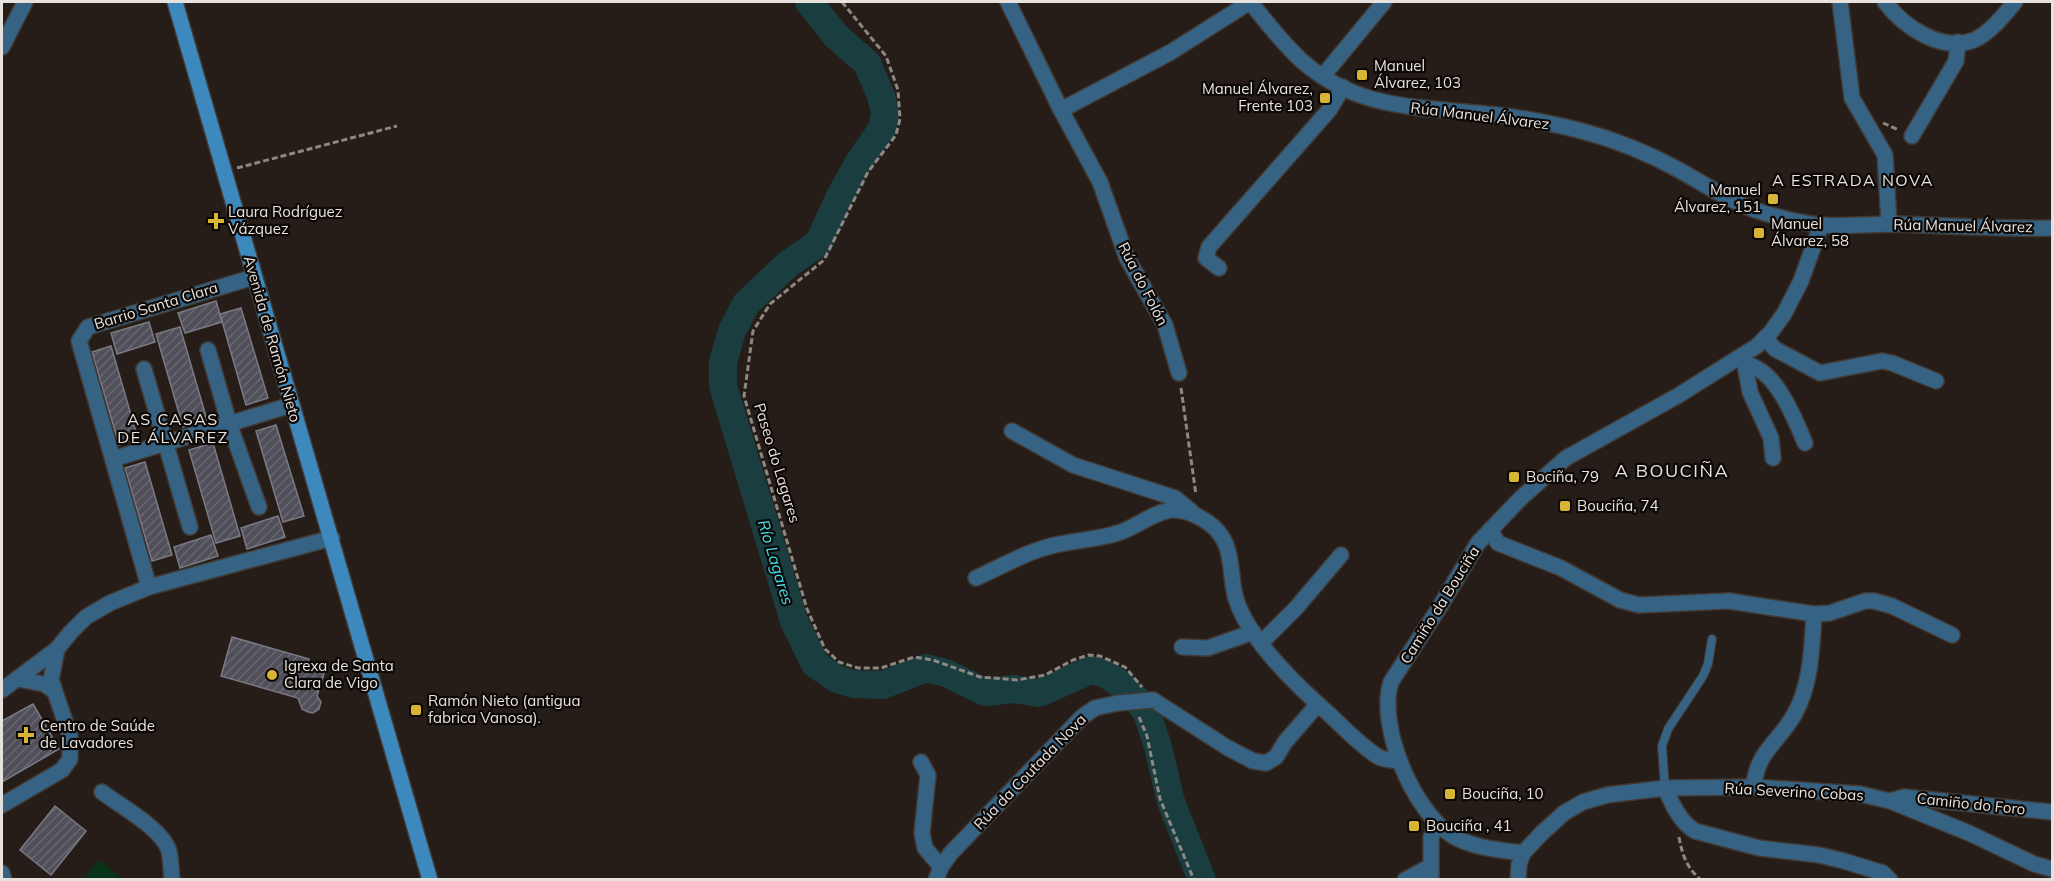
<svg xmlns="http://www.w3.org/2000/svg" width="2054" height="881" font-family="Mulish,sans-serif">
<style>
.pitch{fill:#073419}
.lines{fill:none;stroke-linecap:round;stroke-linejoin:round}
.river{stroke:#1a3d40;stroke-width:28}
.building{fill:url(#building-hatch);stroke:#7a7a85;stroke-width:1.5}
.service-casing{stroke:#413934;stroke-width:10}
.minor-casing{stroke:#413934;stroke-width:18}
.secondary-casing{stroke:#413934;stroke-width:18}
.path{stroke:#8e8782;stroke-width:3;stroke-dasharray:6 3;stroke-linecap:butt}
.service{stroke:#366384;stroke-width:8}
.minor{stroke:#366384;stroke-width:15}
.secondary{stroke:#3d89be;stroke-width:15}
.minor-bridge-casing{stroke:#413934;stroke-width:18;stroke-linecap:butt}
.minor-bridge{stroke:#366384;stroke-width:15}
.poi-dot{fill:#d7b434;stroke:#0c0806;stroke-width:2}
.labels{text-anchor:middle;stroke-width:4.5;stroke-linejoin:round;paint-order:stroke}
.poi-label{font-size:15px;fill:#e8e2de;stroke:#0c0806;text-anchor:start}
.street-label{font-size:15px;fill:#e8e2de;stroke:#0c0806}
.neighbourhood-label{font-size:16px;letter-spacing:1.5px;fill:#e8e2de;stroke:#0c0806}
.water-label{font-size:16px;font-style:italic;fill:#3fe4f1;stroke:#0c0806}
.quarter-label{font-size:18px;letter-spacing:1.5px;fill:#e8e2de;stroke:#0c0806}
</style>
<defs>
<pattern id="building-hatch" width="6" height="6" patternUnits="userSpaceOnUse" patternTransform="scale(1.5)"><rect width="6" height="6" fill="#504f5a"/><path d="M-1 1l2-2M0 6l6-6M5 7l2-2" fill="none" stroke="#696871"/></pattern>
</defs>
<rect width="100%" height="100%" fill="#261d18"/>
<path class="pitch" d="M99,860L123,879H83Z"/>
<g class="lines">
<path class="river" d="M809,2L836,36L867,63L881,96L885,113L882,129L859,162L840,196L819,243L788,264L746,304L732,331L723,362V386L794,621L815,664L837,679L853,684L883,685L926,668L946,673L985,692L1014,689L1039,693L1091,670L1106,674L1125,687L1146,710L1158,747L1171,802L1202,880"/>
</g>
<g class="building">
<path d="M216,301L222,322L185,333L178,313Z"/>
<path d="M241,308L268,398L246,405L220,314Z"/>
<path d="M149,322L155,342L117,354L111,333Z"/>
<path d="M180,327L207,420L183,427L156,334Z"/>
<path d="M111,346L138,439L119,445L92,352Z"/>
<path d="M276,425L304,516L283,522L256,431Z"/>
<path d="M213,443L240,536L216,543L189,450Z"/>
<path d="M145,462L172,555L152,561L125,468Z"/>
<path d="M278,516L285,537L247,549L241,528Z"/>
<path d="M211,535L218,556L180,568L174,547Z"/>
<path d="M232,637L309,659L307,669L324,674L317,696L321,702L319,709L313,713L308,712L302,709L298,698L221,676Z"/>
<path d="M33,704L59,749L2,782V721Z"/>
<path d="M55,806L86,831L51,875L20,850Z"/>
</g>
<g class="lines">
<g class="service-casing">
<path id="service" d="M1665,788L1662,746L1668,729L1703,676L1708,664L1712,639"/>
</g>
<g class="minor-casing">
<g id="minor">
<path d="M1008,2L1061,110L1100,182L1127,258L1165,325L1179,373"/>
<path d="M1840,2L1852,98L1885,155L1889,224"/>
<path d="M1885,2C1903,26 1941,53 1974,40C1990,33 2004,15 2015,2"/>
<path d="M2,47L25,2"/>
<path d="M1323,76L1384,2"/>
<path d="M1061,110L1171,52L1250,2C1266,21 1282,43 1301,60C1360,113 1425,106 1497,115C1526,118 1554,124 1582,131C1616,140 1648,153 1679,170C1704,184 1728,200 1755,210C1776,217 1799,223 1821,225C1847,227 1873,224 1898,224C1950,226 2001,229 2052,228"/>
<path d="M1912,136L1956,61L1958,42"/>
<path d="M1219,268L1206,258L1209,247L1330,109L1343,87"/>
<path d="M1765,338L1775,349L1820,373L1882,361L1892,363L1936,381"/>
<path d="M208,350L229,423L259,507"/>
<path d="M1743,355L1750,392L1771,438L1773,458"/>
<path d="M1745,362C1751,366 1760,369 1765,374C1782,388 1797,423 1805,443"/>
<path d="M144,369L190,527"/>
<path d="M1012,431L1073,465L1175,498L1192,512"/>
<path d="M113,459L291,405"/>
<path d="M1490,530L1498,543L1561,568L1620,600L1639,605L1729,601L1814,614L1830,613L1865,601H1874L1892,606L1952,635"/>
<path d="M976,578C1003,566 1031,549 1060,544C1079,540 1099,539 1118,533C1135,528 1155,511 1172,510C1189,509 1213,522 1222,537C1233,554 1230,579 1236,599C1249,640 1297,686 1329,714C1344,728 1360,745 1377,756C1383,760 1392,760 1399,761"/>
<path d="M149,587L79,341L88,327L254,277"/>
<path d="M1261,643L1296,608L1341,555"/>
<path d="M1182,647L1208,648L1253,632"/>
<path d="M18,679L44,684L53,690"/>
<path d="M2,690L57,649"/>
<path d="M1153,700L1228,748L1253,761L1266,763L1276,757L1285,742L1318,704"/>
<path d="M921,762L928,775L922,833L925,848L941,867"/>
<path d="M1754,787C1756,752 1778,743 1794,715C1811,686 1812,647 1814,614"/>
<path d="M1665,788C1672,804 1680,822 1695,831L1759,848L1819,855L1844,861L1883,873L1890,880"/>
<path d="M102,792C120,806 163,829 169,851C171,860 171,870 172,880"/>
<path d="M1890,801L1904,797L2052,812"/>
<path d="M2,805L62,770L70,759V736L51,680L57,649L70,633L86,617L110,603L149,587L332,538"/>
<path d="M1523,853C1500,850 1473,848 1453,836C1413,812 1377,725 1391,682L1439,608L1478,543L1521,498L1566,458L1679,395L1757,346L1771,332L1784,314L1801,281L1821,225"/>
<path d="M2,873L4,880"/>
<path d="M936,880L941,867L951,853L1082,717L1095,708L1118,703"/>
<path d="M1405,880L1431,866"/>
<path d="M1431,880V837L1437,824"/>
<path d="M1518,880L1519,865L1523,853L1543,832L1564,813L1583,802L1607,795L1665,788L1754,787L1860,794L1890,801L1969,833L2034,864L2052,869"/>
</g>
</g>
<g class="secondary-casing">
<path id="secondary" d="M175,2L430,880"/>
</g>
<g class="path">
<path d="M842,2L886,56L898,90L900,119L896,135L868,172L824,260L770,304L753,331L744,396L807,609L825,649L839,662L858,668H881L914,657L933,660L980,677L1017,680L1045,675L1073,660L1089,655L1100,656L1125,667L1142,687"/>
<path d="M1883,123L1899,130"/>
<path d="M237,168L397,126"/>
<path d="M1181,388L1196,495"/>
<path d="M1139,717L1147,736L1160,799L1194,880"/>
<path d="M1679,837C1682,855 1687,868 1701,880"/>
</g>
<use href="#service" class="service"/>
<use href="#minor" class="minor"/>
<use href="#secondary" class="secondary"/>
<g class="minor-bridge-casing">
<path id="minor-bridge" d="M1118,703L1153,700"/>
</g>
<use href="#minor-bridge" class="minor-bridge"/>
</g>
<g class="poi-dot">
<rect x="1356" y="69" width="12" height="12" rx="3"/>
<rect x="1319" y="92" width="12" height="12" rx="3"/>
<rect x="1767" y="193" width="12" height="12" rx="3"/>
<path d="M213 212h6v6h6v6h-6v6h-6v-6h-6v-6h6z"/>
<rect x="1753" y="227" width="12" height="12" rx="3"/>
<rect x="1508" y="471" width="12" height="12" rx="3"/>
<rect x="1559" y="500" width="12" height="12" rx="3"/>
<circle cx="272" cy="675" r="6"/>
<rect x="410" y="704" width="12" height="12" rx="3"/>
<path d="M23 726h6v6h6v6h-6v6h-6v-6h-6v-6h6z"/>
<rect x="1444" y="788" width="12" height="12" rx="3"/>
<rect x="1408" y="820" width="12" height="12" rx="3"/>
</g>
<g class="labels">
<g class="poi-label">
<text x="1374" y="71">Manuel<tspan x="1374" dy="17">Álvarez, 103</tspan></text>
<text x="1313" y="94" text-anchor="end">Manuel Álvarez,<tspan x="1313" dy="17">Frente 103</tspan></text>
<text x="1761" y="195" text-anchor="end">Manuel<tspan x="1761" dy="17">Álvarez, 151</tspan></text>
<text x="228" y="217">Laura Rodríguez<tspan x="228" dy="17">Vázquez</tspan></text>
<text x="1771" y="229">Manuel<tspan x="1771" dy="17">Álvarez, 58</tspan></text>
<text x="1526" y="482">Bociña, 79</text>
<text x="1577" y="511">Bouciña, 74</text>
<text x="284" y="671">Igrexa de Santa<tspan x="284" dy="17">Clara de Vigo</tspan></text>
<text x="428" y="706">Ramón Nieto (antigua<tspan x="428" dy="17">fabrica Vanosa).</tspan></text>
<text x="40" y="731">Centro de Saúde<tspan x="40" dy="17">de Lavadores</tspan></text>
<text x="1462" y="799">Bouciña, 10</text>
<text x="1426" y="831">Bouciña , 41</text>
</g>
<g class="street-label">
<text transform="translate(1480 116) rotate(7)" y="5">Rúa Manuel Álvarez</text>
<text transform="translate(1963 226) rotate(1)" y="5">Rúa Manuel Álvarez</text>
<text transform="translate(1143 284) rotate(63)" y="5">Rúa do Folón</text>
<text transform="translate(156 306) rotate(-17)" y="5">Barrio Santa Clara</text>
<text transform="translate(272 339) rotate(74)" y="5">Avenida de Ramón Nieto</text>
<text transform="translate(777 463) rotate(73)" y="5">Paseo do Lagares</text>
<text transform="translate(1440 605) rotate(-58)" y="5">Camiño da Bouciña</text>
<text transform="translate(1030 772) rotate(-46)" y="5">Rúa da Coutada Nova</text>
<text transform="translate(1794 792) rotate(3)" y="5">Rúa Severino Cobas</text>
<text transform="translate(1971 804) rotate(6)" y="5">Camiño do Foro</text>
</g>
<g class="neighbourhood-label">
<text x="1853" y="186">A ESTRADA NOVA</text>
<text x="173" y="425">AS CASAS<tspan x="173" dy="18">DE ÁLVAREZ</tspan></text>
</g>
<g class="water-label">
<text transform="translate(776 562) rotate(73)" y="6">Río Lagares</text>
</g>
<g class="quarter-label">
<text x="1672" y="477">A BOUCIÑA</text>
</g>
</g>
<rect width="2054" height="881" fill="none" stroke="#e8e2de" stroke-width="6"/>
</svg>
